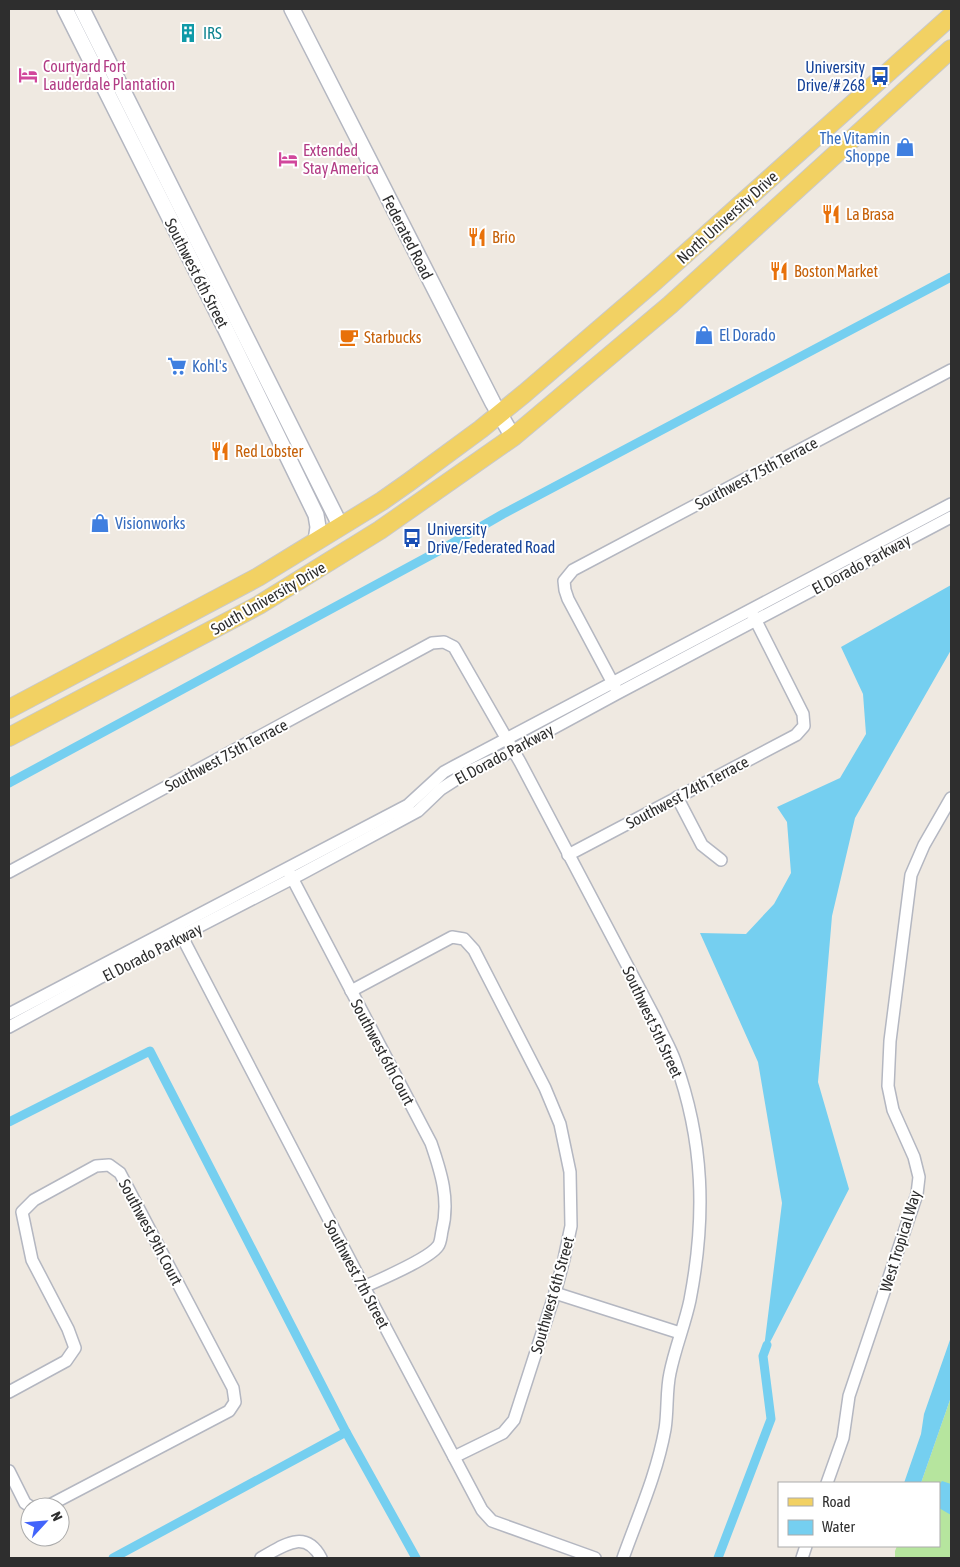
<svg xmlns="http://www.w3.org/2000/svg" width="960" height="1567" font-family="'Asap Condensed',sans-serif">
<style>
.green{fill:#b6e59e}
.water{fill:#75cff0}
.lines{fill:none;stroke-linecap:round;stroke-linejoin:round}
.canal{stroke:#75cff0;stroke-width:9}
.street-casing{stroke:#b4b7c1;stroke-width:14}
.secondary-casing{stroke:#b4b7c1;stroke-width:18}
.primary-casing{stroke:#c9c9c9;stroke-width:20}
.street{stroke:#fff;stroke-width:11}
.secondary{stroke:#fff;stroke-width:15}
.primary{stroke:#f2d163;stroke-width:18}
.labels{text-anchor:middle;stroke-width:4;stroke-linejoin:round;paint-order:stroke}
.culture-label{font-size:16px;fill:#0d838f;stroke:#fff;text-anchor:start}
.hotel-label{font-size:16px;fill:#b23c85;stroke:#fff;text-anchor:start}
.transit-label{font-size:16px;fill:#164399;stroke:#fff;text-anchor:end}
.shop-label{font-size:16px;fill:#366cbe;stroke:#fff;text-anchor:start}
.food-label{font-size:16px;fill:#c56008;stroke:#fff;text-anchor:start}
.street-label{font-size:16px;fill:#2e2e2e;stroke:#fff}
</style>
<rect width="100%" height="100%" fill="#efe9e1"/>
<path class="green" d="M951,1397V1558H895V1551L897,1546H939V1483H921Z"/>
<g class="water">
<path d="M951,585V650L855,818L832,916L818,1082L849,1189L763,1356L782,1203L758,1062L700,933L746,934L774,904L791,873L787,822L777,807L840,778L866,734L863,694L841,647Z"/>
<path d="M951,1337V1397L921,1483H904L921,1434L924,1414Z"/>
<path d="M942,1481L951,1484V1515L939,1508V1485Z"/>
</g>
<g class="lines">
<g class="canal">
<path d="M9,783L444,548L503,514L951,277"/>
<path d="M9,1122L150,1051L346,1432"/>
<path d="M113,1558L346,1432L416,1558"/>
<path d="M718,1558L771,1419L763,1356L767,1345"/>
</g>
<g class="street-casing">
<g id="street">
<path d="M616,689L568,599L565,590L564,581L573,570L951,370"/>
<path d="M677,797L702,845L721,860"/>
<path d="M568,855L796,735L804,726L803,714L753,615"/>
<path d="M9,872L432,643L444,642L454,647L520,762L656,1020C662,1034 670,1047 675,1061C704,1141 706,1217 690,1300C685,1324 675,1348 670,1373C666,1391 668,1411 665,1429C657,1474 638,1516 623,1558"/>
<path d="M289,872L431,1143C441,1172 450,1200 442,1231C441,1235 441,1242 438,1246C429,1259 381,1279 364,1287"/>
<path d="M179,931L364,1287L482,1510L492,1521L595,1558"/>
<path d="M351,991L452,937L464,939L474,950L545,1088L560,1124L570,1172L571,1226L564,1259L555,1293L514,1420L503,1433L454,1457"/>
<path d="M9,1014L408,805L444,772L455,766L951,504"/>
<path d="M9,1027L101,977L301,874L418,811L441,789L469,771L504,755L618,693L951,517"/>
<path d="M555,1293L680,1333"/>
<path d="M9,1392L66,1361L75,1348L68,1329L32,1260L22,1212L34,1200L96,1166L109,1165L120,1173L233,1388L235,1402L229,1411L46,1507"/>
<path d="M9,1471L25,1503L31,1507"/>
<path d="M827,1483L843,1438L849,1396L917,1194L919,1177L914,1157L893,1110L888,1086L890,1041L911,875L924,845L951,798"/>
<path d="M261,1558C283,1546 305,1528 321,1558"/>
<path d="M802,1558L806,1546"/>
</g>
</g>
<g class="secondary-casing">
<g id="secondary">
<path d="M65,9L226,330L316,515L318,527L316,541"/>
<path d="M82,9L340,525"/>
<path d="M292,9L493,403L513,437"/>
</g>
</g>
<g class="primary-casing">
<g id="primary">
<path d="M9,709L258,577L382,501L409,482L481,429L525,393L654,282L951,16"/>
<path d="M9,737L259,605L380,530L513,437L670,305L951,49"/>
</g>
</g>
<use href="#street" class="street"/>
<use href="#secondary" class="secondary"/>
<use href="#primary" class="primary"/>
</g>
<defs>
<g id="building-bare" transform="scale(1.5)"><path d="M-4-6H4V6H1V3H-1V6H-4ZM-2.5-4.3h1.7v1.8h-1.7ZM.8-4.3h1.7v1.8H.8ZM-2.5-1h1.7V.8h-1.7ZM.8-1h1.7V.8H.8Z" fill="#0f9aa8" stroke="#fff" stroke-width="2.5" paint-order="stroke"/></g>
<g id="hotel-bare" transform="scale(1.5)"><path d="M-6-4.5h1.5V1H6V5H4.5V3h-9V5H-6ZM-4 0a1.8 1.8 0 1 1 3.6 0ZM.5 0V-2.5h3Q6-2.5 6 0Z" fill="#d1479c" stroke="#fff" stroke-width="2.5" paint-order="stroke"/></g>
<g id="bus-bare" transform="scale(1.5)"><path d="M-5-6H5V4H4V6H2V4H-2V6H-4V4H-5ZM-3.5-4V0h7V-4ZM-3.5 1.2v1.5H-2V1.2ZM2 1.2v1.5H3.5V1.2Z" fill="#1a4fb4" stroke="#fff" stroke-width="2.5" paint-order="stroke"/></g>
<g id="shop-bare" transform="scale(1.5)"><path d="M-5-2.5h2.3a2.7 3.5 0 0 1 5.4 0H5L5.5 6h-11ZM-1.5-2.5h3a1.5 2.3 0 0 0-3 0Z" fill="#3f7fe0" stroke="#fff" stroke-width="2.5" paint-order="stroke"/></g>
<g id="restaurant-bare" transform="scale(1.5)"><path d="M-5-6h1v4h1v-4h1v4h1v-4h1v5L-1.5 .5V6h-2V.5L-5-1ZM5-6V6H3V1.5H1.5Q1.5-4 5-6Z" fill="#e8710a" stroke="#fff" stroke-width="2.5" paint-order="stroke"/></g>
<g id="cafe-bare" transform="scale(1.5)"><path d="M-5.5-4.5H6V0H3Q3 3.5 0 3.5H-2.5Q-5.5 3.5-5.5 0ZM3-3.2v2h1.7v-2ZM-6 4.5H4V6H-6Z" fill="#e8710a" stroke="#fff" stroke-width="2.5" paint-order="stroke"/></g>
<g id="supermarket-bare" transform="scale(1.5)"><path d="M-6-5.5h2.5l.6 2H6L4.5 2H-2.5L-4.4-4H-6ZM-1.5 3.2a1.3 1.3 0 1 0 .1 0ZM3 3.2a1.3 1.3 0 1 0 .1 0Z" fill="#3f7fe0" stroke="#fff" stroke-width="2.5" paint-order="stroke"/></g>
</defs>
<g fill-rule="evenodd">
<use href="#building-bare" x="188" y="33"/>
<use href="#hotel-bare" x="28" y="75"/>
<use href="#bus-bare" x="880" y="76"/>
<use href="#shop-bare" x="905" y="147"/>
<use href="#hotel-bare" x="288" y="159"/>
<use href="#restaurant-bare" x="831" y="214"/>
<use href="#restaurant-bare" x="477" y="237"/>
<use href="#restaurant-bare" x="779" y="271"/>
<use href="#shop-bare" x="704" y="335"/>
<use href="#cafe-bare" x="349" y="337"/>
<use href="#supermarket-bare" x="177" y="366"/>
<use href="#restaurant-bare" x="220" y="451"/>
<use href="#shop-bare" x="100" y="523"/>
<use href="#bus-bare" x="412" y="538"/>
</g>
<g class="labels">
<g class="culture-label">
<text x="203" y="39">IRS</text>
</g>
<g class="hotel-label">
<text x="43" y="72">Courtyard Fort<tspan x="43" dy="18">Lauderdale Plantation</tspan></text>
<text x="303" y="156">Extended<tspan x="303" dy="18">Stay America</tspan></text>
</g>
<g class="transit-label">
<text x="865" y="73">University<tspan x="865" dy="18">Drive/# 268</tspan></text>
<text x="427" y="535" text-anchor="start">University<tspan x="427" dy="18">Drive/Federated Road</tspan></text>
</g>
<g class="shop-label">
<text x="890" y="144" text-anchor="end">The Vitamin<tspan x="890" dy="18">Shoppe</tspan></text>
<text x="719" y="341">El Dorado</text>
<text x="192" y="372">Kohl's</text>
<text x="115" y="529">Visionworks</text>
</g>
<g class="food-label">
<text x="846" y="220">La Brasa</text>
<text x="492" y="243">Brio</text>
<text x="794" y="277">Boston Market</text>
<text x="364" y="343">Starbucks</text>
<text x="235" y="457">Red Lobster</text>
</g>
<g class="street-label">
<text transform="translate(727 217) rotate(-42)" y="6">North University Drive</text>
<text transform="translate(408 237) rotate(63)" y="6">Federated Road</text>
<text transform="translate(197 273) rotate(63)" y="6">Southwest 6th Street</text>
<text transform="translate(756 473) rotate(-28)" y="6">Southwest 75th Terrace</text>
<text transform="translate(861 564) rotate(-28)" y="6">El Dorado Parkway</text>
<text transform="translate(268 598) rotate(-30)" y="6">South University Drive</text>
<text transform="translate(504 754) rotate(-28)" y="6">El Dorado Parkway</text>
<text transform="translate(226 755) rotate(-28)" y="6">Southwest 75th Terrace</text>
<text transform="translate(687 792) rotate(-28)" y="6">Southwest 74th Terrace</text>
<text transform="translate(152 952) rotate(-27)" y="6">El Dorado Parkway</text>
<text transform="translate(653 1022) rotate(65)" y="6">Southwest 5th Street</text>
<text transform="translate(383 1052) rotate(62)" y="6">Southwest 6th Court</text>
<text transform="translate(151 1232) rotate(62)" y="6">Southwest 9th Court</text>
<text transform="translate(900 1241) rotate(-73)" y="6">West Tropical Way</text>
<text transform="translate(357 1274) rotate(62)" y="6">Southwest 7th Street</text>
<text transform="translate(552 1295) rotate(-74)" y="6">Southwest 6th Street</text>
</g>
</g>
<rect width="960" height="1567" fill="none" stroke="#2e2e2e" stroke-width="20"/>
<rect x="778" y="1482" width="162" height="65" fill="#ffffff" stroke="#ababab"/>
<rect x="788" y="1498" width="25" height="8" fill="#f2d163" stroke="#ababab"/>
<text x="822" y="1507" font-size="15" fill="#2e2e2e">Road</text>
<rect x="788" y="1520" width="25" height="15" fill="#75cff0" stroke="#ababab"/>
<text x="822" y="1532" font-size="15" fill="#2e2e2e">Water</text>
<g transform="translate(45 1522) rotate(64)"><circle r="24" fill="#ffffff" stroke="#ababab"/>
<path d="M0-4L9 19L0 12L-9 19Z" fill="#4264fb"/>
<text y="-8" font-size="14" font-weight="bold" text-anchor="middle" fill="#2e2e2e">N</text>
</g>
</svg>
